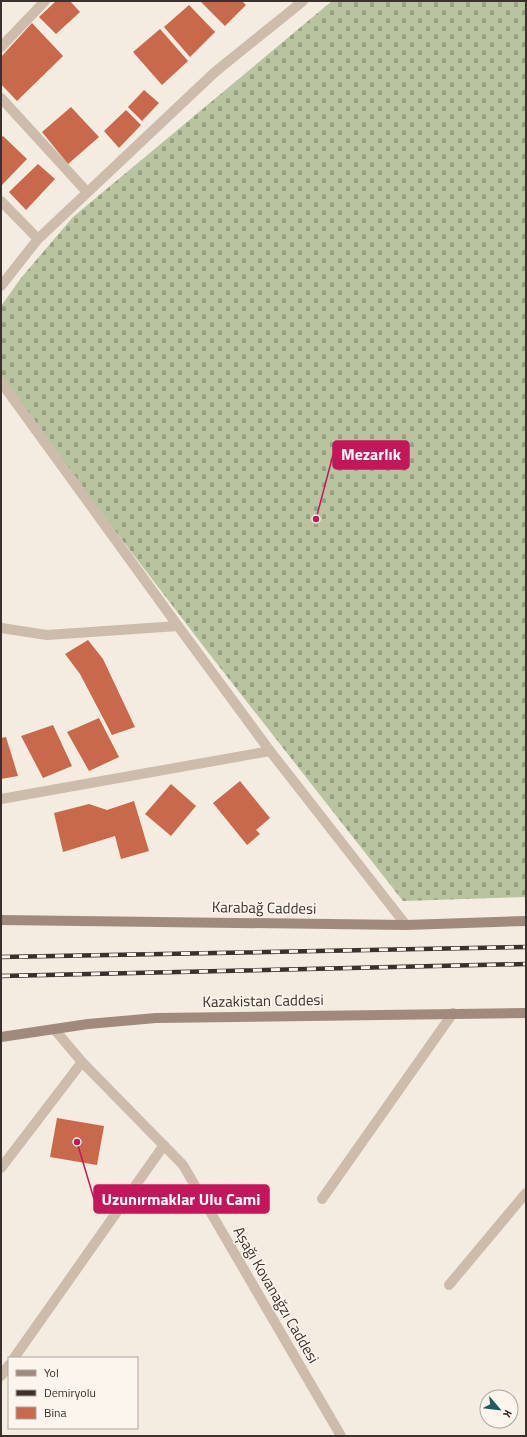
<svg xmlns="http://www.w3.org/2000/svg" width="527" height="1437" font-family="'Titillium Web',sans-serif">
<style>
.cemetery{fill:url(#cemetery-stones)}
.building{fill:#c8694b}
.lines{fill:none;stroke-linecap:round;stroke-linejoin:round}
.minor{stroke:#cdbbac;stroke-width:10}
.tertiary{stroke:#cdbbac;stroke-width:10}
.secondary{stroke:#a18a7d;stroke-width:10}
.rail-casing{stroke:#3b302b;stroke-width:4.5}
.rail{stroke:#fbf5ee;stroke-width:3;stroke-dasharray:9;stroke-linecap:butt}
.labels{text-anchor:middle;stroke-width:3.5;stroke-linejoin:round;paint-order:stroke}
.street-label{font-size:15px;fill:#3b302b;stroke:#fbf5ee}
.leader{fill:none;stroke:#c2185b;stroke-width:1.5}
.callout-dot{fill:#c2185b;stroke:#fbf5ee;stroke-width:1.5}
.callout{fill:#c2185b;stroke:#c2185b;stroke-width:1.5}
.callout-label{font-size:16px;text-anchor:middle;font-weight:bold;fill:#fff}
</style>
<defs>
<pattern id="cemetery-stones" width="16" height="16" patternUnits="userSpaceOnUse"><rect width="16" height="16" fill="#b8c4a0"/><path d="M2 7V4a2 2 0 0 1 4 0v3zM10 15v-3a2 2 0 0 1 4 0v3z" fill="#97a083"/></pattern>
</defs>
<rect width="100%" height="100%" fill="#f4ebe1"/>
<path class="cemetery" d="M332,1H526V897L403,901L211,656L1,382V306L21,278L73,217Z"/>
<g class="building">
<path d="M56,1H70L80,12L56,34L39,17Z"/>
<path d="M200,1H242L246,5L225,26Z"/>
<path d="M189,5L215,32L190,57L164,27Z"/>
<path d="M32,23L63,56L17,101L1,84V57Z"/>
<path d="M160,29L188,61L162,85L133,52Z"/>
<path d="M144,90L159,103L142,121L128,107Z"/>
<path d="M71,107L99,137L68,164L42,132Z"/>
<path d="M126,110L141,125L119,148L104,131Z"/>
<path d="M3,136L27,159L1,186V138Z"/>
<path d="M38,164L55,179L26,210L9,192Z"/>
<path d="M88,640L103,659L135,727L112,735L80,674L65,654Z"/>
<path d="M99,718L119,757L89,771L67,732Z"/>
<path d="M53,725L72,766L43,778L21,736Z"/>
<path d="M6,737L18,776L1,779V738Z"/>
<path d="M240,781L270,818L256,830L260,834L247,845L213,803Z"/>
<path d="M171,784L196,806L171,836L145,814Z"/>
<path d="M134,801L149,851L121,859L115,836L63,852L54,813L89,804L107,810Z"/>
<path d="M57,1118L104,1126L97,1165L50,1157Z"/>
</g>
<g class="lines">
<g class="minor">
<path d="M1,47L45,1"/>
<path d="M1,98L87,192"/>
<path d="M1,201L38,239"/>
<path d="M1,286L38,239L215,72L303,1"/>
<path d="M1,382L178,626L270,751L406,925"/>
<path d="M1,628L47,635L178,626"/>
<path d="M1,799L270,751"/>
<path d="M1,1168L82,1062"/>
<path d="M322,1199L453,1013"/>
<path d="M449,1285L526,1193"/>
<path d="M14,1358L164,1145"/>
<path d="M1,1376L9,1365"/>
</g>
<path class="tertiary" d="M55,1030L82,1062L183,1165L341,1436"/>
<g class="secondary">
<path d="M1,920L406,925L526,921"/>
<path d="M1,1037L88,1024L156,1018L526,1013"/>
</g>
<g class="rail-casing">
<g id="rail">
<path d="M1,957L526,947"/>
<path d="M1,976L526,964"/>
</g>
</g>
<use href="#rail" class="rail"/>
</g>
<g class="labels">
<g class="street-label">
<text transform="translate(264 908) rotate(1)" y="5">Karabağ Caddesi</text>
<text transform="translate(263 1001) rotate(-1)" y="5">Kazakistan Caddesi</text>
<text transform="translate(276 1295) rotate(60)" y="5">Aşağı Kovanağzı Caddesi</text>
</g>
</g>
<path class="leader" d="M316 519L333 455M77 1142L94 1199"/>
<g class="callout-dot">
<circle cx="316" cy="519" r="4"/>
<circle cx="77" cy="1142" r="4"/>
</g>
<g class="callout">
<rect x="333" y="441" width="76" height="28" rx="4"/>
<rect x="94" y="1185" width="175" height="28" rx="4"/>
</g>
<g class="callout-label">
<text x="371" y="460">Mezarlık</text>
<text x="181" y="1205">Uzunırmaklar Ulu Cami</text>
</g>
<rect width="527" height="1437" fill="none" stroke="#3b302b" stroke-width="4"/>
<rect x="8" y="1357" width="130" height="72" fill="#fbf5ee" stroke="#aea6a0"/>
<rect x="16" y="1370" width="20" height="6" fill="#a18a7d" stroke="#aea6a0"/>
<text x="44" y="1377" font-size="12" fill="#3b302b">Yol</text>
<rect x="16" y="1390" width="20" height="6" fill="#3b302b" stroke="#aea6a0"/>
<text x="44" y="1397" font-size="12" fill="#3b302b">Demiryolu</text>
<rect x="16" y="1407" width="20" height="12" fill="#c8694b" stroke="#aea6a0"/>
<text x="44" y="1417" font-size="12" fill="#3b302b">Bina</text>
<g transform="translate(499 1409) rotate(118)"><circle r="19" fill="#fbf5ee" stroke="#aea6a0"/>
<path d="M0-3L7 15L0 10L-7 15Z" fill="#1f5a5e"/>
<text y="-6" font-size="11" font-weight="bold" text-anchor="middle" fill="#3b302b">K</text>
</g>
</svg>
